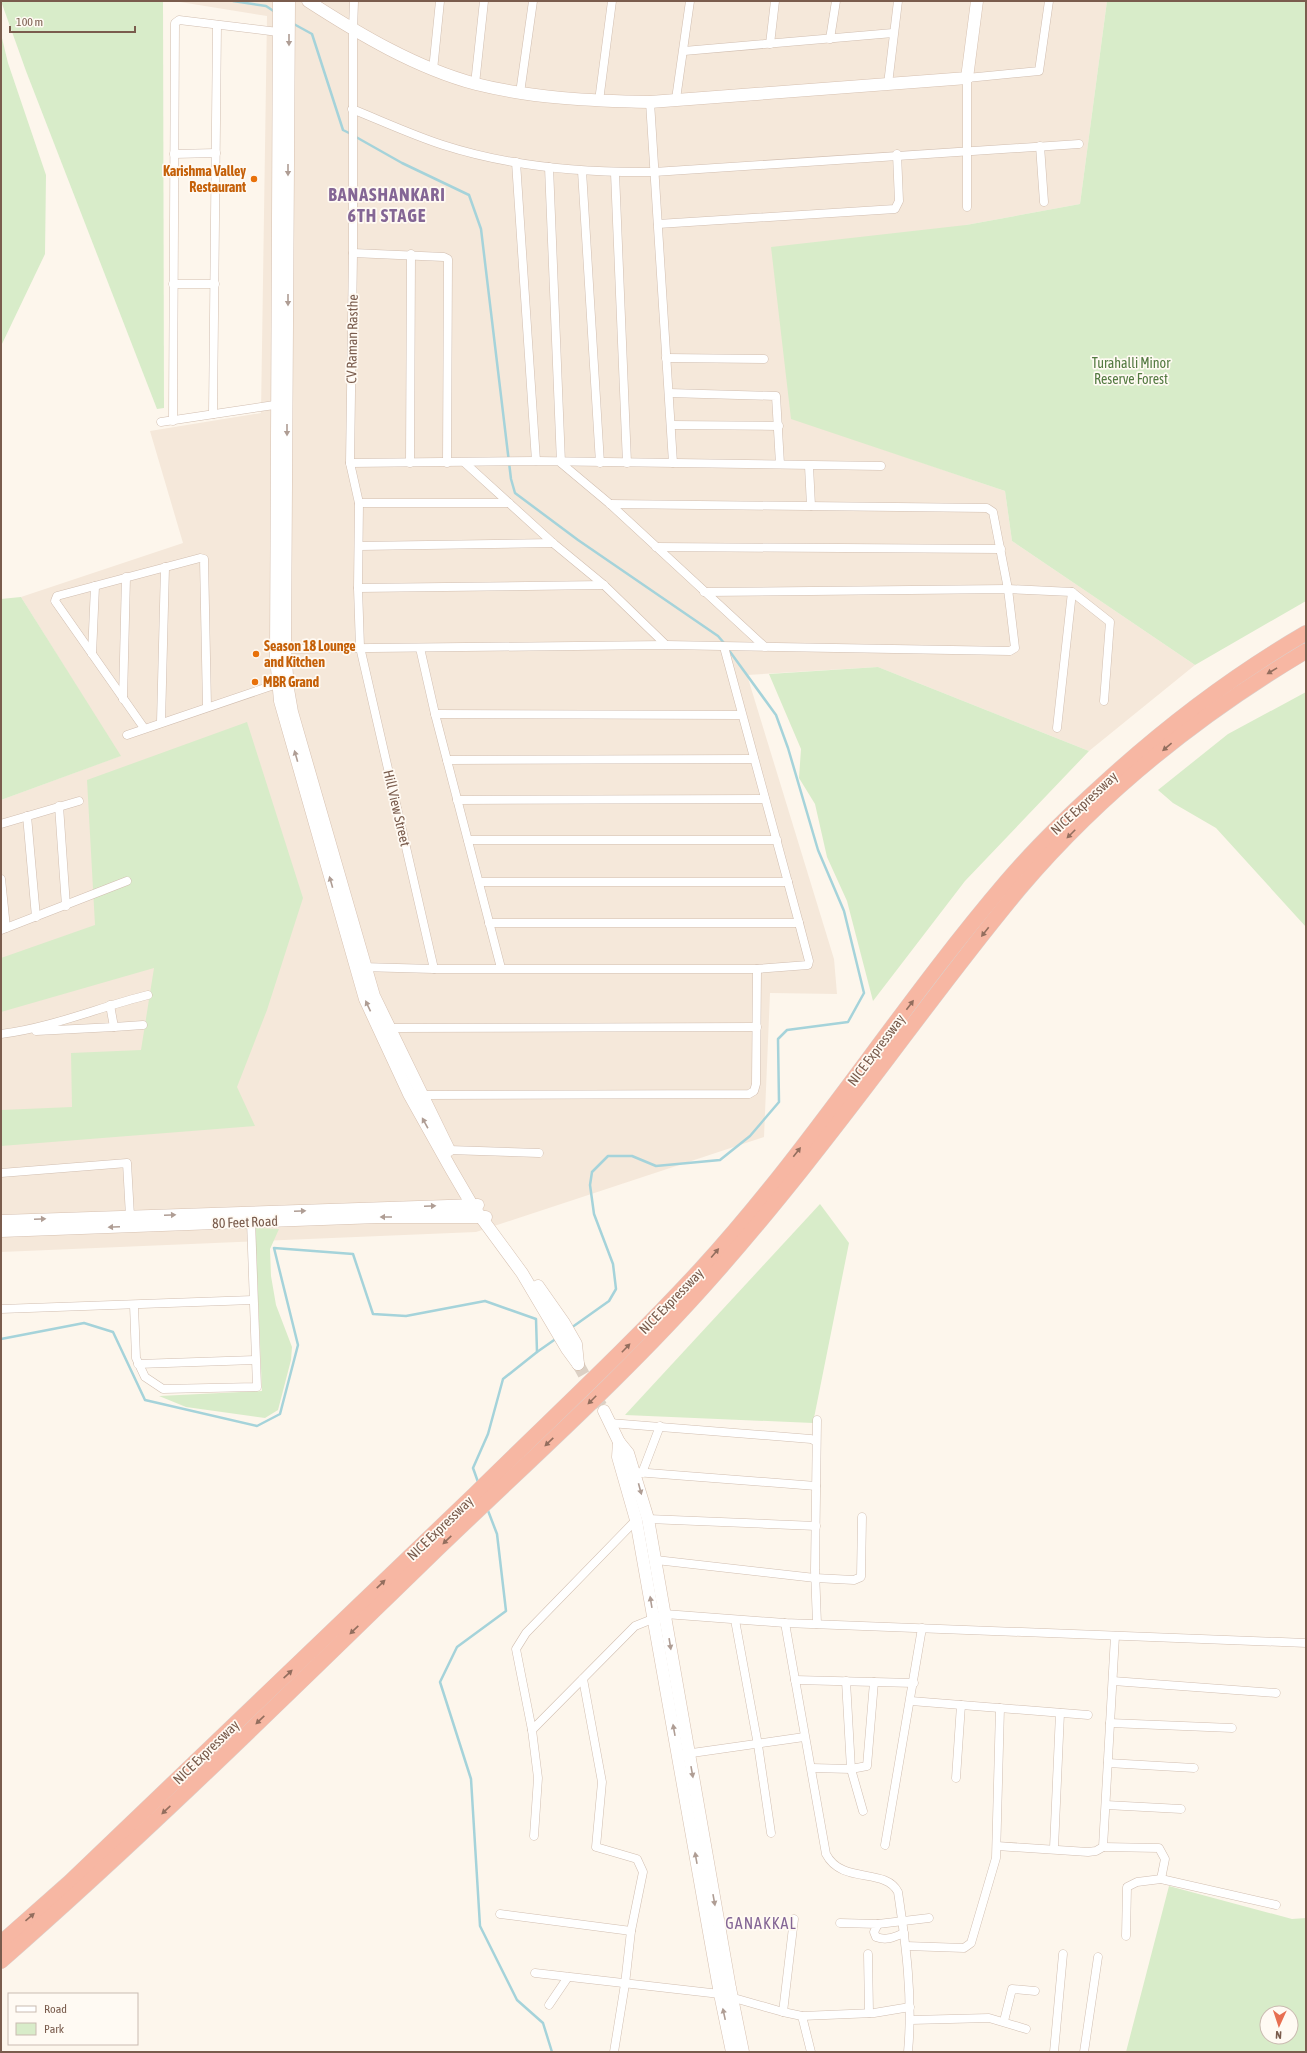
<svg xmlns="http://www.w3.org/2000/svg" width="1307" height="2053" font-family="'Asap Condensed',sans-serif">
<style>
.residential{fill:#f5e8da}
.green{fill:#d8ecc9;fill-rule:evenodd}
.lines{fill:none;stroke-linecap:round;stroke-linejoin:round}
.stream{stroke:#a5d3da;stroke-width:2.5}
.secondary-tunnel{stroke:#dcd0c4;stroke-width:12;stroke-dasharray:12 6;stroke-linecap:butt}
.street-casing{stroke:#d1beb0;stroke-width:9}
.secondary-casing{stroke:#d6c0b0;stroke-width:13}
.highway-casing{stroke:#dad1cd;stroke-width:16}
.street{stroke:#fff;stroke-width:8}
.secondary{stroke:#fff;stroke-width:12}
.highway{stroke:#f7b7a3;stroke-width:15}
.oneway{fill:#af9d94}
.oneway2{fill:#936e5e}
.food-dot{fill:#e8710a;stroke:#fffaf3;stroke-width:1.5}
.labels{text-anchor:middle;stroke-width:3.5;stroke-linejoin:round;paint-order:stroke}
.food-label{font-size:14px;font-weight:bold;fill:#c56008;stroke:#fffaf3;text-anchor:start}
.street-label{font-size:14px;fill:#7a5c4d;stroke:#fffaf3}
.park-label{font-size:14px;fill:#537a41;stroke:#fffaf3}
.quarter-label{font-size:16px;letter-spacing:1px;fill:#846695;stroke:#fffaf3}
.district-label{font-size:18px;font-weight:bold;letter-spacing:1px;fill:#846695;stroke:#fffaf3}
</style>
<rect width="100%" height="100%" fill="#fdf6ec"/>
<path class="residential" d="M174,1H1107L1080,204L966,225L791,418L1005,491L1012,541L1195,665L1089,751L878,667L747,675L834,959L837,994L770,993L764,1137L476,1232L1,1252V800L120,756L21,597L183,543L150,431L261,413L267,16Z"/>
<g class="green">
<path d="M1,1H163L164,408L157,409L26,71Z"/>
<path d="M1107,1H1306V601L1195,665L1012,541L1005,491L791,419L771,247L966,225L1080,204Z"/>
<path d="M1,34L8,63L46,175L45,254L1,346Z"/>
<path d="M21,597L121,756L1,800V599Z"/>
<path d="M878,667L1089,751L965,881L873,1001L847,901L827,857L815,804L799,778L801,749L769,674Z"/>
<path d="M1306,692V927L1216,828L1173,803L1158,790L1228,734Z"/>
<path d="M247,722L303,898L267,1010L237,1087L255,1126L1,1146V1110L72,1107L71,1053L141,1050L154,968L1,1012V958L95,925L87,780Z"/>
<path d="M820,1204L849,1243L813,1423L625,1415Z"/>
<path d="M255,1228L279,1229L270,1249L271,1276L276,1305L292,1347L291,1360L278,1410L265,1418L186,1407L159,1396L262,1391Z"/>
<path d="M1169,1886L1292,1919L1306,1918V2052H1126ZM1267,2013H1291V2037H1267Z"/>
</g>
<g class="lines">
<g class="stream">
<path d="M233,1L266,6L275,12"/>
<path d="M292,23L312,34L343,130L351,134"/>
<path d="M356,137L402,163L469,195L481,229L511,479L515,493L578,540L718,636L724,643"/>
<path d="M571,1328L609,1301L616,1289L613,1264L594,1214L590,1185L592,1172L608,1156H632L656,1166L720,1160L750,1136L779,1102L778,1039L787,1030L848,1022L864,993L844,911L818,850L788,748L776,715L728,649"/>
<path d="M1,1339L84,1323L113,1332L145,1400L257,1426L280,1414L298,1345L274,1248L353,1254L373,1314L406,1316L485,1301L536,1319L537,1352L503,1379L488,1434L473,1468L478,1482"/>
<path d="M537,1352L557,1338"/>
<path d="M487,1508L497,1534L506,1611L457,1647L440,1682L471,1779L480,1926L517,2000L543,2023L552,2052"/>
</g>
<path class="secondary-tunnel" d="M578,1364L604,1411"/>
<g class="street-casing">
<g id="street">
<path d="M354,1L353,30V253L350,463L359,503L358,588L360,647L434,969"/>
<path d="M830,39L836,1"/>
<path d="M770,44L775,1"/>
<path d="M684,51L893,33"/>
<path d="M433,70L440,1"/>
<path d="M475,84L484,1"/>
<path d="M888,84L898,1"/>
<path d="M520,93L533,1"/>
<path d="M676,99L690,1"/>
<path d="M599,101L612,1"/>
<path d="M650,102L673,463"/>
<path d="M352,109C382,121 412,135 443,145C511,167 584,173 654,172L1079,144"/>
<path d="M1040,146L1044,202"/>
<path d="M174,154L216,153"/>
<path d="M516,162L536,461"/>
<path d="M549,167L561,463L610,504L765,647"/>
<path d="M582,171L600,463"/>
<path d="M615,173L627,463"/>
<path d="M967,207V78L1039,71L1049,1"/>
<path d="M658,224L895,209L899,201L897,154"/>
<path d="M353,253L444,257L448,259L447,463"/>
<path d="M173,284H215"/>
<path d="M666,358L764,359"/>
<path d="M669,393L776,396L780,464"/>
<path d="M213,414L217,25"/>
<path d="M173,421L175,23L179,20L278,32"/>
<path d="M161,422L281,404"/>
<path d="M671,425L779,426"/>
<path d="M350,463L536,461L881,466"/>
<path d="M410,463L411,254"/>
<path d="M465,463L553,543L604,585L666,645"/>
<path d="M809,466L811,506"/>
<path d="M359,503H509"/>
<path d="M360,546L553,543"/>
<path d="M656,547L1001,549"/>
<path d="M358,588L604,585"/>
<path d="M704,592L1008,589L1072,592L1110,622L1104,701"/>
<path d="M420,648L435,714L501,968"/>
<path d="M280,649L666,645L1010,651L1015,648L1008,589L993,512L987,508L610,504"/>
<path d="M92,654L95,586"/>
<path d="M123,699L126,577"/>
<path d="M435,714L741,715"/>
<path d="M161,722L165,567"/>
<path d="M144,728L55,601L57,596L200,558L204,559L207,707"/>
<path d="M1057,728L1072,592"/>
<path d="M127,735L277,684"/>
<path d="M447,760L754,759"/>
<path d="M457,800L765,799"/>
<path d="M59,806L66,906"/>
<path d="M27,816L36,917"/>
<path d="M1,824L79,801"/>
<path d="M468,840H777"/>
<path d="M1,879L6,928"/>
<path d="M479,882H788"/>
<path d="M489,923H799"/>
<path d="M1,930L127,881"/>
<path d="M361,967L434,969H757L808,965L809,961L799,923L724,647"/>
<path d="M114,1027L143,1025"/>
<path d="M390,1028L757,1027"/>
<path d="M36,1031L114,1027L110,1005"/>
<path d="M1,1034C51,1028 99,1007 148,995"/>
<path d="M422,1095L749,1094L754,1091L756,1084L757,969"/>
<path d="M449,1150L539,1153"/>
<path d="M1,1173L127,1163L130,1216"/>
<path d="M134,1305L136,1358L145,1377L163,1389L257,1387L251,1221"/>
<path d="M1,1309L253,1300"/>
<path d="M138,1364L255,1360"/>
<path d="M610,1423L811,1439L815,1441"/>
<path d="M635,1472L816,1486"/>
<path d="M642,1473L660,1426"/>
<path d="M648,1519L816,1526"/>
<path d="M636,1520L526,1633L516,1649L532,1730L635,1626L665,1614L785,1623L1306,1643"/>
<path d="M656,1560L815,1578L854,1580L861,1577L862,1517"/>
<path d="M735,1620L758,1745L771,1833"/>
<path d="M785,1623L826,1854C842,1885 885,1867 898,1892C906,1945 913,1998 908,2052"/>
<path d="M817,1624L815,1570L817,1420"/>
<path d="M583,1679L602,1782L596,1847L637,1859L643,1872L631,1931L625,1984L614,2052"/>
<path d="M795,1680L914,1683"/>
<path d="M846,1681L851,1769L863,1811"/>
<path d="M1113,1681L1276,1693"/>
<path d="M911,1701L1088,1715"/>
<path d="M1110,1723L1232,1728"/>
<path d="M532,1730L538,1778L534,1836"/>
<path d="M685,1754L804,1737"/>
<path d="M1108,1763L1194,1768"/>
<path d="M812,1768L851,1769L867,1766L874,1682"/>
<path d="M956,1778L961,1705"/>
<path d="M1106,1805L1181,1809"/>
<path d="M885,1845L922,1628"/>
<path d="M997,1846L1088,1852L1096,1851L1103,1847L1115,1636"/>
<path d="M1103,1847L1159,1848L1165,1859L1161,1879"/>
<path d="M1054,1848L1060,1713"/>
<path d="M500,1914L631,1931"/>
<path d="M840,1923L878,1924L874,1932L876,1937C887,1941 894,1937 904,1933"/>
<path d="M878,1924L929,1918"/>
<path d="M1126,1936L1127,1887L1137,1882L1161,1879L1276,1905"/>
<path d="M906,1946L964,1948L971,1943L996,1858L1000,1708"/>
<path d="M868,1954L869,2013"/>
<path d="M535,1973L720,1994L783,2012L802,2016L874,2013L910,2007"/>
<path d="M549,2005L568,1977"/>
<path d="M783,2012L794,1919"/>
<path d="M802,2016L811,2052"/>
<path d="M911,2020L989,2018L1026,2029"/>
<path d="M1004,2021L1012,1989L1035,1991"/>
<path d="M1054,2052L1063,1954"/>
<path d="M1084,2052L1098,1957"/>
</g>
</g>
<g class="secondary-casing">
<g id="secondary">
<path d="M279,1L276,657L280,701L365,999L409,1094L451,1169L472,1205L522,1273L567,1349L578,1364"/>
<path d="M289,1L285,649L288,689L292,712L374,996L449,1150"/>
<path d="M308,1C359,34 416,68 476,84C532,98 591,101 650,102L967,78L977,1"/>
<path d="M1,1221L478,1205"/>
<path d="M1,1231L378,1217H486"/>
<path d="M538,1286L564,1323L576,1344L578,1364"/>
<path d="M604,1411L619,1442L628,1453L648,1519L730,1988L743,2052"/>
<path d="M619,1442L618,1457L636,1520L720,1994L732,2052"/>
</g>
</g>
<g class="highway-casing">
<g id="highway">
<path d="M1,1943L71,1881C206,1753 340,1624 474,1495C550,1420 628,1348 700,1270C812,1148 900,1006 1007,881C1036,847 1068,816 1101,786C1164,728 1232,676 1306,633"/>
<path d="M1,1961C148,1832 288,1694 428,1558C524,1465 625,1376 713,1276C775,1206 832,1132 888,1058C931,1001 974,943 1020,888C1100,794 1200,714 1306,651"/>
</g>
</g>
<use href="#street" class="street"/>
<use href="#secondary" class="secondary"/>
<use href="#highway" class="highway"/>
</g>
<defs><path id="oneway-solid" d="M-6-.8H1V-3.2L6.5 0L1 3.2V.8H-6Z"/></defs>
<g class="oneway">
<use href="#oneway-solid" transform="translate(289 40) rotate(90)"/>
<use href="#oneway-solid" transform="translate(288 170) rotate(90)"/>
<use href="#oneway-solid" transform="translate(288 300) rotate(90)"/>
<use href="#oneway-solid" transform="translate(287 430) rotate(90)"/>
<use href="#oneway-solid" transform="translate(296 756) rotate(-106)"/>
<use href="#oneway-solid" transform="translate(331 882) rotate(-106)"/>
<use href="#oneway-solid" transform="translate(368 1006) rotate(-115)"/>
<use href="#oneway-solid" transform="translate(425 1123) rotate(-119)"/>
<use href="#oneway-solid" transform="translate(430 1206) rotate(-2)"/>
<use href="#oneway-solid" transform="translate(300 1211) rotate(-2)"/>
<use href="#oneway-solid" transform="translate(170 1215) rotate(-2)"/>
<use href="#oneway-solid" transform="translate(386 1217) rotate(180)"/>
<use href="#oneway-solid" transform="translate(40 1219) rotate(-2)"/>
<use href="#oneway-solid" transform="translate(114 1227) rotate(178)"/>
<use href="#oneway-solid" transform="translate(640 1489) rotate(75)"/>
<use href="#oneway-solid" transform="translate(651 1602) rotate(-99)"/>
<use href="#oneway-solid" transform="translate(670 1644) rotate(81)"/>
<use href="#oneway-solid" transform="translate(674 1730) rotate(-100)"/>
<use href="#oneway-solid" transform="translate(692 1772) rotate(80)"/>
<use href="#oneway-solid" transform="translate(696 1858) rotate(-100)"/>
<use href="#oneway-solid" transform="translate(714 1900) rotate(80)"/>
<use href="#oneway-solid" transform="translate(724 2014) rotate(-102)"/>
</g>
<g class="oneway2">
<use href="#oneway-solid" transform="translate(1272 671) rotate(149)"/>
<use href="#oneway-solid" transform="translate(1167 747) rotate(140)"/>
<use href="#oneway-solid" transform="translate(1071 834) rotate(135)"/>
<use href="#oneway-solid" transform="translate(985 932) rotate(128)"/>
<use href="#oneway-solid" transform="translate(910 1005) rotate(-53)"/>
<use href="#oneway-solid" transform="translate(797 1152) rotate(-52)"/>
<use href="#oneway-solid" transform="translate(715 1253) rotate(-50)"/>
<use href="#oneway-solid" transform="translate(626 1348) rotate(-46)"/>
<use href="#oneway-solid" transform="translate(592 1400) rotate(135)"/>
<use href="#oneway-solid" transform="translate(549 1442) rotate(136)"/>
<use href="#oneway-solid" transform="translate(447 1540) rotate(136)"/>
<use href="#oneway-solid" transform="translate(381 1584) rotate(-44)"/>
<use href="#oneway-solid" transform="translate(354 1630) rotate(136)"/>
<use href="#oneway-solid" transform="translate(288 1674) rotate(-43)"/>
<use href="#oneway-solid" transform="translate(260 1720) rotate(136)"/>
<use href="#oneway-solid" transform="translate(166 1810) rotate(137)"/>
<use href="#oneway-solid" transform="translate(30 1917) rotate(-41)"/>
</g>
<g class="food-dot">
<circle cx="254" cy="179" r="4"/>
<circle cx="256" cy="654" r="4"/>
<circle cx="255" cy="682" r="4"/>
</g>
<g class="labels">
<g class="food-label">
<text x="246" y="176" text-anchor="end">Karishma Valley<tspan x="246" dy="16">Restaurant</tspan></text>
<text x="264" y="651">Season 18 Lounge<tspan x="264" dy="16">and Kitchen</tspan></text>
<text x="263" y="687">MBR Grand</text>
</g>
<g class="street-label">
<text transform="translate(352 339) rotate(-89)" y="5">CV Raman Rasthe</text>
<text transform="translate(1084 803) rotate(-43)" y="5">NICE Expressway</text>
<text transform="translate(397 808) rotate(77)" y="5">Hill View Street</text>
<text transform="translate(876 1050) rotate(-53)" y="5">NICE Expressway</text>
<text transform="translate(245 1222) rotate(-2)" y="5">80 Feet Road</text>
<text transform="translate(671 1301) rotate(-46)" y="5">NICE Expressway</text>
<text transform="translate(440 1528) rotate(-44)" y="5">NICE Expressway</text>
<text transform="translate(206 1752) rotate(-44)" y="5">NICE Expressway</text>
</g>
<g class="park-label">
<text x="1131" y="368">Turahalli Minor<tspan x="1131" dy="16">Reserve Forest</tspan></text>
</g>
<g class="quarter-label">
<text x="761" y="1929">GANAKKAL</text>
</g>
<g class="district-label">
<text x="387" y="201">BANASHANKARI<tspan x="387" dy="21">6TH STAGE</tspan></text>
</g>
</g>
<rect width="1307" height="2053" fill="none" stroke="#7a5c4d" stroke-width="4"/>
<rect x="8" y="1993" width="130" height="52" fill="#fffaf3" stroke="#cabbb1"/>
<rect x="16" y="2006" width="20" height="6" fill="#ffffff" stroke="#cabbb1"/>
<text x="44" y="2013" font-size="12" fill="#7a5c4d">Road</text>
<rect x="16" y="2023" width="20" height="12" fill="#d8ecc9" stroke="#cabbb1"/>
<text x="44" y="2033" font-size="12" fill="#7a5c4d">Park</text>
<g transform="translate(1279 2025) rotate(183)"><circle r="19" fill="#fffaf3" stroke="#cabbb1"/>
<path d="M0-3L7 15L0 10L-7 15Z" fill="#e76f51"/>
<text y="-6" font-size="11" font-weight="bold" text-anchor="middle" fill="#7a5c4d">N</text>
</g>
<path d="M10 26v6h125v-6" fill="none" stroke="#7a5c4d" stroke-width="2"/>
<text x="16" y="26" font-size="12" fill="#7a5c4d" stroke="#fffaf3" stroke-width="3" paint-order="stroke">100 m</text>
</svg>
